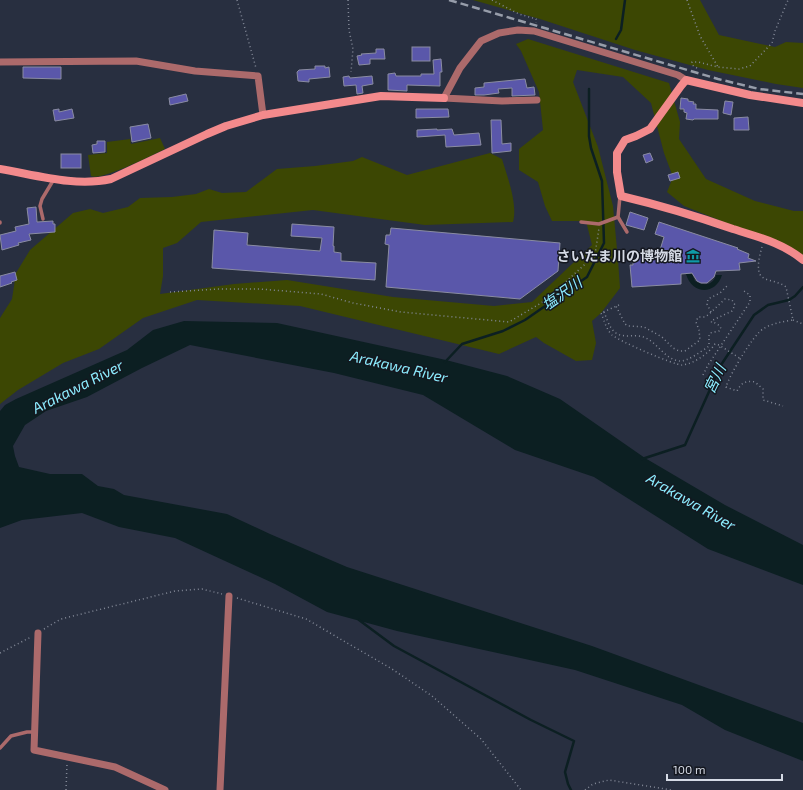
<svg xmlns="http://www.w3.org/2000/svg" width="803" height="790" font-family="'Exo 2','Noto Sans JP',sans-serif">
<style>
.green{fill:#3c4703}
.water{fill:#0c1f22}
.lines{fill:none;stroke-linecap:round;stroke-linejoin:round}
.stream{stroke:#0c1f22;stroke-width:2.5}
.building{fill:#5a57aa;stroke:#8a8ca2}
.path{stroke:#838997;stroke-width:1.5;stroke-dasharray:1 3;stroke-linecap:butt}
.lane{stroke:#ac6a6b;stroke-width:3.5}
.street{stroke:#ac6a6b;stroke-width:7}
.secondary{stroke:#f38a8c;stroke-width:8}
.rail{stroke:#979daa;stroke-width:2.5;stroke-dasharray:8 4;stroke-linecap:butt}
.labels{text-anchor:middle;stroke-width:3;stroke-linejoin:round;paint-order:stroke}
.poi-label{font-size:14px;font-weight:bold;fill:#d5dae5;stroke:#14171f;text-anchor:end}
.water-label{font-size:15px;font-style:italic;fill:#8cedff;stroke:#14171f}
</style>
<rect width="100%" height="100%" fill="#282f40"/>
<g class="green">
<path d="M473,0H700L719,35L775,47L786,42L803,43V88L776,84L708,70L635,50L540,19Z"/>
<path d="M528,39L669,83L680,122L679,139L706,179L755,201L794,211H803V255L799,252L684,206L667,192L673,177L664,153L651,103L623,77L577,70L573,82L598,147L613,206L618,260L620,288L601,313L592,321L596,343L592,360L576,361L544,343L536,337L499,354L300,306L197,300L143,318L99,349L63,363L18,390L0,404V318L12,299L16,273L30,250L73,213L90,209L103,213L128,207L140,198L172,197L196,194L209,189L222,193L246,192L277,169L315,166L353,161L362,157L407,175L490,153L502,159C507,176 518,204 513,222L425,225L313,210L201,222L177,243L163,248V276L160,294L234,284L287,280L393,297L494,306L532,302L592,245L586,221H552L545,206L538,182L519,170V149L543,130L539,92L521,51L516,44Z"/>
<path d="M160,138L165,149C152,155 102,181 91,176L88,155L107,153V142L130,139L131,144Z"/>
</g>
<g class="water">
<path d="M686,274H692L695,281C703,286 713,286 716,275H722C716,295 692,295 686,274Z"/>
<path d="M184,321L277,323L446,360L507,376L560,399L645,458L725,505L803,545V585L708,549L594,477L515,450L423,395L334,373L190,345L142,368L87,397L46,411L25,425L13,446L15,456L19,467L50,474H82L98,486L114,489L124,495L227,514L270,534L347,567L592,646L803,723V761L725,730L682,705L575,670L397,631L327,612L275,584L175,538L119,527L82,513L22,520L0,528V411L5,405L16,399L127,350L153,330Z"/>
</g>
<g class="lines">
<g class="stream">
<path d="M616,39L621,30L625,0"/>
<path d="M445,362L462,344L503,331L525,320L587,277L604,243L602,181L591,148L589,136V89"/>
<path d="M642,459L685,445L721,365L754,315L768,305L789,300L795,296L803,287"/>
<path d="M359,620L394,646L531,720L574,741L565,772L568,784L571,790"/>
</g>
</g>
<g class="building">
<rect x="412" y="47" width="18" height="14"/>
<path d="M376,49H384L385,59H370V64L359,65L357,56L362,55L361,54L376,53Z"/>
<path d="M441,59L442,72H440V86L407,85V91L388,90V74L395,73L396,76H421V74H434L433,60Z"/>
<path d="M315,66H325V68L329,67L330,77L309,79V82L298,81L297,72L299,70L315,69Z"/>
<path d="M23,67H61V79L23,78Z"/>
<path d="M349,76L350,78L372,76L373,84L362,86L363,93L357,94L356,85L344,86L343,77Z"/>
<path d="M525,79L527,88L534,87L535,95L512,96V88L498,89L499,93L484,95H475V88L484,87V83Z"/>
<path d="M186,94L188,101L170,105L169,98Z"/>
<path d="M681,98L688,99V101L694,102L693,104H696V109L718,110V119H694L693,120L686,119L687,113L684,112V109H680Z"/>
<path d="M725,101L733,102L731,115L723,113Z"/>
<path d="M59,109V112L72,109L74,118L55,121L53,110Z"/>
<path d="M416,109H448L449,117L416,118Z"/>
<path d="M748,117L749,130H734V118Z"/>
<path d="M491,120H501L502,144L511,143V151L492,153Z"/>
<path d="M148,124L151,138L132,142L130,127Z"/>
<path d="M437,129V130L452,129L454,135L479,133L481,145L446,147L445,135L417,137V130Z"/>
<path d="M97,141H105V152L93,153L92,145L97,144Z"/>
<path d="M650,153L653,160L646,163L643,155Z"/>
<rect x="61" y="154" width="20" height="14"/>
<path d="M678,172L680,178L670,181L668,175Z"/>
<path d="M36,207L37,222L53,221V224H55V232L29,234L31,240L18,243L19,245L2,250L0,235L16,231L15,227L29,224L27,208Z"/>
<path d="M630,212L648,218L644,230L626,225Z"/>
<path d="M659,222L738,248L737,249L749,254L748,258L756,261L739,263L740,270L716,271L714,277L707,283H701L697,281L692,273L681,274V284L632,287L630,265H633V262L637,261L636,252L660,250L664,237L655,234Z"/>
<path d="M292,224L334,227L333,246H334V252L341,253V261L376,263L375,280L212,268L214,230L248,233L247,245L320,251L322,238L291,236Z"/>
<path d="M391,228L560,243L558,271L520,299L386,287L389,245L385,244L386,235H390Z"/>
<path d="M15,272L17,280L11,282L12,283L0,287V276Z"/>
</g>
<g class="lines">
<g class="path">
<path d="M237,0L256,68"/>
<path d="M348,0L349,30L353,49L351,72"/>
<path d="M492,0L519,14L536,19V23"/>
<path d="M687,0L700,36L718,67"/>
<path d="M697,68L692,65V62H698L718,67L739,69L750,66L772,43L775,31L788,0"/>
<path d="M762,247C760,254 755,271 762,277C769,282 779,281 786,287L793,320C782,322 772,323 763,329C753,335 729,376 726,387L737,391C741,383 746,380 755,382L763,389V400L783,406"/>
<path d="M170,292L217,289H260L321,294L353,303L401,312L509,322L546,300L595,255L599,228"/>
<path d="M619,305L601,313C604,320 606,329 612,335C619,341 674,365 682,365C694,364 709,353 715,344L719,345L741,359"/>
<path d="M604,312C607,319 609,328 616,333C625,339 636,333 646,338C658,344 665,359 679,361C687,362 702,351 709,346V336L710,333L719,331L721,329L720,326L715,323H712L711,321L732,311L735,305L732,300L725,299L708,315L705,317H698L696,322L699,330L700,340L685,351H679L673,348L662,337L644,327L628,326L625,324L616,306"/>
<path d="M711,312L707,304L708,299L720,293L727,286"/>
<path d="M793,320L803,324"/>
<path d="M703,375L708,365L750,302V295L744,291"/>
<path d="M237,598L306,619L392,669L432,696L481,739L521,790"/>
<path d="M44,629L61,619L175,591L202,589L222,594"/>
<path d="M0,653L31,637"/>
<path d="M66,790L67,764"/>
<path d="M585,790L593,784L609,780L672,790"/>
</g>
<g class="lane">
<path d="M620,196L618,217L627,232"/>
<path d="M43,219L40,206L42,199L54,179"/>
<path d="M0,222V223"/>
<path d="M581,222L599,224L618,217"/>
<path d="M0,748L11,736L27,732H35"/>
</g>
<g class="street">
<path d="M0,62L136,61L195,71L258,76L263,115"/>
<path d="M537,100L502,101L444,98L460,68L481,41L499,33L518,30L534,31L678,75L686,80"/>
<path d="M38,633L34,750L115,767L165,790"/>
<path d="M220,790L229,596"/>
</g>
<g class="secondary">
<path d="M803,103L750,95L686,80L681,86L650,129L636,136L625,140L617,153V172L621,196C659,205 696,216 733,229C758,237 783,243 803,260"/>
<path d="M0,169C36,175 75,187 111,179L207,134L226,126L263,115L381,96L444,98"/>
</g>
<path class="rail" d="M449,0L718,79L759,89L803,94"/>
</g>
<defs>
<g id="museum-bare" transform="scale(1.08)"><path d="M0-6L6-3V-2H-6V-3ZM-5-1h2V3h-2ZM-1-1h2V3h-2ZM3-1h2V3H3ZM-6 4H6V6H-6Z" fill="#0f9aa8" stroke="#14171f" stroke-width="2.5" paint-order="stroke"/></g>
</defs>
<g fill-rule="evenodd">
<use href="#museum-bare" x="693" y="256"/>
</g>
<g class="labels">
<g class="poi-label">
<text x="682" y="261">さいたま川の博物館</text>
</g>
<g class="water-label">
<text transform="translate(562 294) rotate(-35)" y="5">塩沢川</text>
<text transform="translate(399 367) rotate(13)" y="5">Arakawa River</text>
<text transform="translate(715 379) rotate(-64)" y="5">宮川</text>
<text transform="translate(78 387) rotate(-27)" y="5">Arakawa River</text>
<text transform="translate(691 502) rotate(30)" y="5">Arakawa River</text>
</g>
</g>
<path d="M667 774v6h115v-6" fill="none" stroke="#d5dae5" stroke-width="2"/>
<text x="673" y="774" font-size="12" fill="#d5dae5" stroke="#14171f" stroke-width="3" paint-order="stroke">100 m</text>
</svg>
